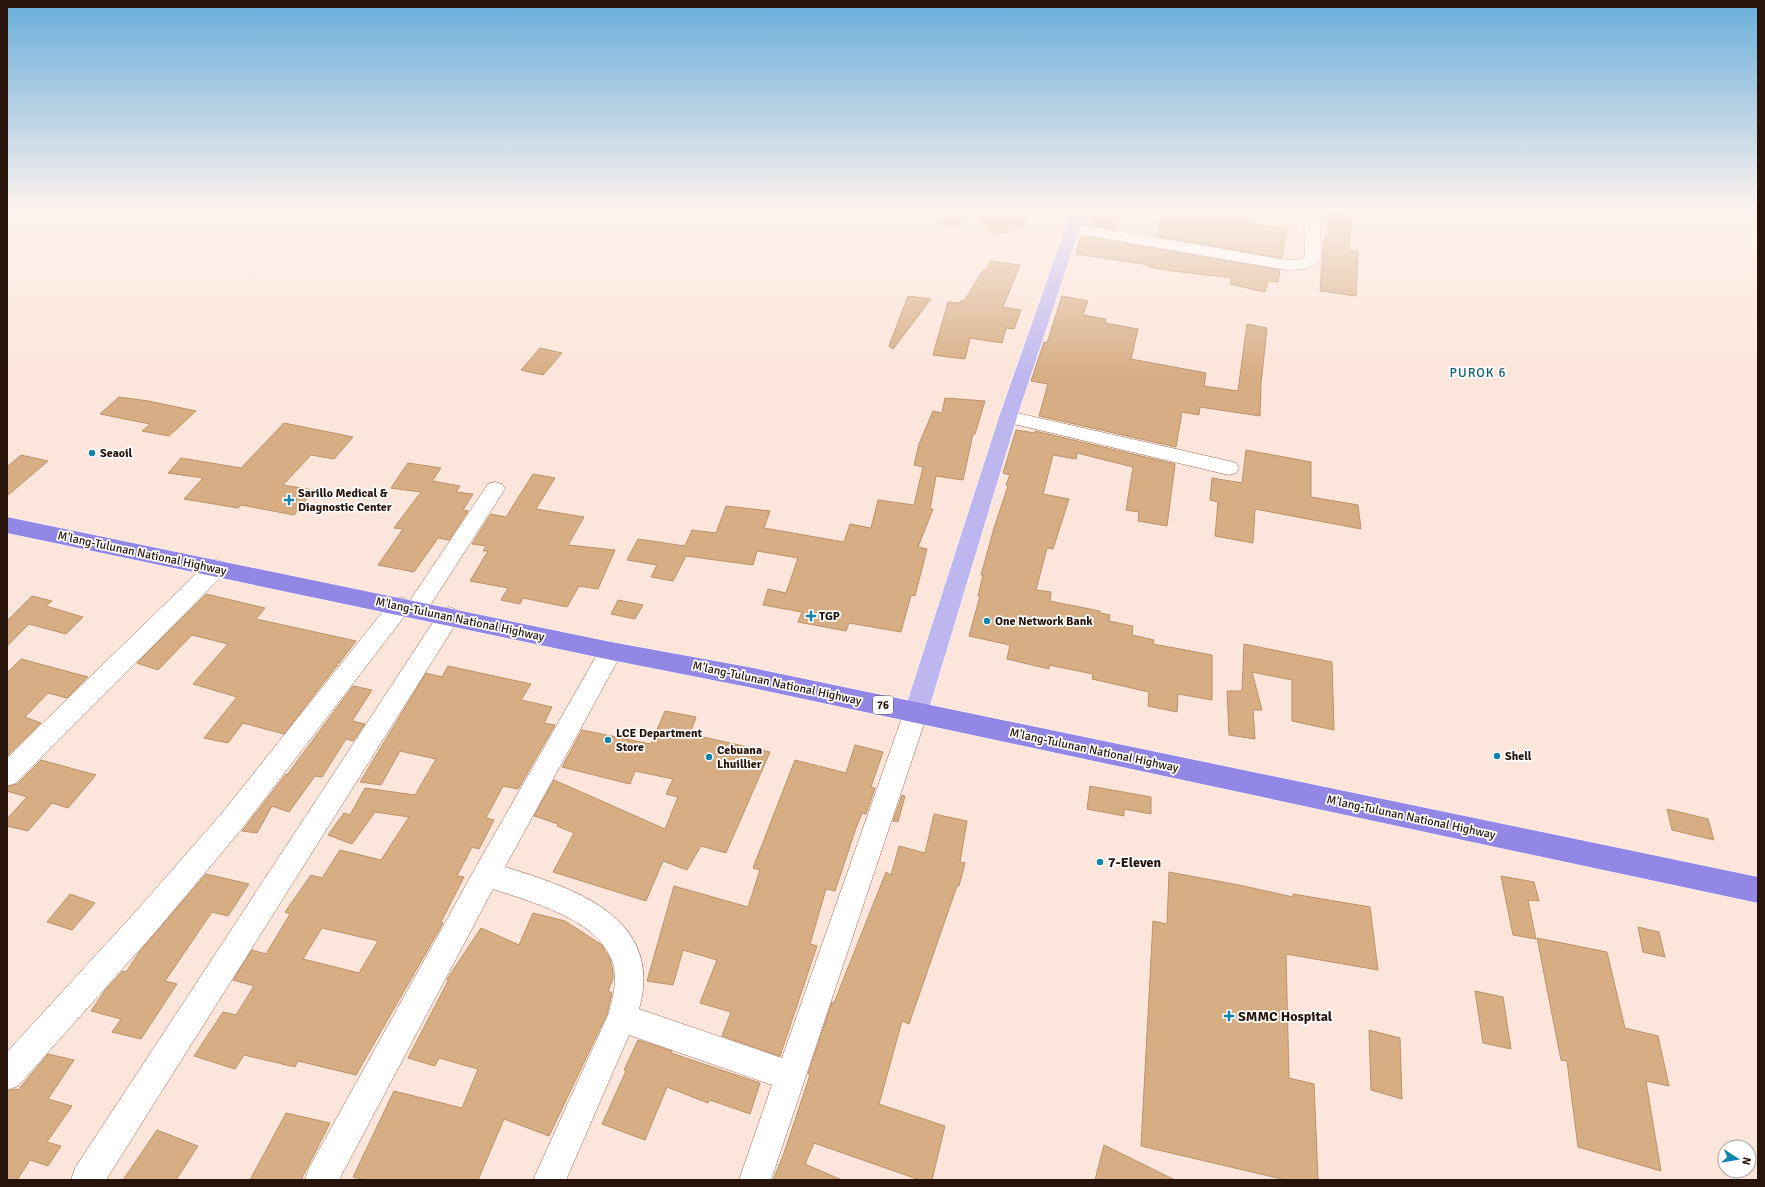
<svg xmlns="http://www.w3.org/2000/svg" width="1765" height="1187" font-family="Signika,sans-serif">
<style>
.building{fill:#d7ae84;stroke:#bb9369;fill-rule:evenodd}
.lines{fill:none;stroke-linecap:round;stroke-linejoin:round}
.minor-casing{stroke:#9d6b52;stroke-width:1}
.major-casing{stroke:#fff;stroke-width:1}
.highway-casing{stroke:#fff;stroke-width:1}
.minor{fill:#fff;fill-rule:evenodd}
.major{fill:#beb7ef;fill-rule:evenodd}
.highway{fill:#9287e5;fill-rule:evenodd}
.poi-dot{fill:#1084aa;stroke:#fff;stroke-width:1.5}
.labels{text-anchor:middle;stroke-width:3.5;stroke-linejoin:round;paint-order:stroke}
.shield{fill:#fff;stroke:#685a53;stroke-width:1}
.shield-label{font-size:11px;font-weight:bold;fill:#271309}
.poi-label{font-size:12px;font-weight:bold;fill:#271309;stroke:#fff;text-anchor:start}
.street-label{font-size:12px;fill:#271309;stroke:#fff}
.neighbourhood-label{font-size:13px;letter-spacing:1px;fill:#135d77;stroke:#fff}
.near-poi-label{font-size:14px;font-weight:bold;fill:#271309;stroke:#fff;text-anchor:start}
</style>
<rect width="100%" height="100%" fill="#fce5da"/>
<g class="building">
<path d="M945,209L965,211L958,227L937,223Z"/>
<path d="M968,209L998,213L1000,209H1030L1023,227L995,235Z"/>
<path d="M1096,209H1122L1115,229L1090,225Z"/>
<path d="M1163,209H1249L1246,222L1287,229L1282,258L1156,236Z"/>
<path d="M1329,214L1352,217L1349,250L1358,251L1356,296L1320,291L1324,237H1328Z"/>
<path d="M1081,236L1280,270L1278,282L1268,281L1265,292L1230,284L1232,278L1173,271L1149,267V265L1076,254Z"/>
<path d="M990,261L1020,265L1003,307L1021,310L1014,329L1006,328L1002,343L970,338L965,359L933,355L948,302L960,303L961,301H964L983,270L986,271Z"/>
<path d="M908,296L931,299L893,349L889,346Z"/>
<path d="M1062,296L1088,301L1083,315L1106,319L1105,323L1138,329L1131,359L1206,373L1204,386L1238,391L1247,324L1267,328L1261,383L1260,416L1200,407L1199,415L1182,412L1176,447L1039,416L1048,384L1031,381L1044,342L1047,343Z"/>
<path d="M540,348L562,353L543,375L521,370Z"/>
<path d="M119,397L148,401L196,411L169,436L142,431L150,424L100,414Z"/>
<path d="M945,398L985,401L975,434H973L963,480L936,476L930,509H933L918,547L927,549L915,596L911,595L901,632L849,623L846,631L798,622L802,612L763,605L768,589L786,593L798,558L757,551L753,565L686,556L673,581L651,577L657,565L627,560L638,539L685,546L692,530L716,533L726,506L770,511L764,528L844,542L850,524L871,528L878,500L914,505L923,467L914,465L919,444L933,411L942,413Z"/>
<path d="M284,423L353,437L334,459L311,455L283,485L314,490L294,515L241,505L238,508L184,499L203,478L168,473L181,458L241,468Z"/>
<path d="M1016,430L1035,433V431L1175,464L1167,526L1138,521L1139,512L1126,510L1133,467L1077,453L1076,459L1053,455L1043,494L1069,499L1053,549L1047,548L1036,590L1051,592L1050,601L1100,611V613L1110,615L1109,621L1133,626L1132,635L1154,640L1153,644L1212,655V700L1178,694L1177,712L1148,706L1149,692L1092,679L1093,674L1049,665V669L1007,659L1010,645L969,636L980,596H978L983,575H981L994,528L1008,486L1006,485L1010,475L1003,473Z"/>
<path d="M1246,450L1311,462V497L1358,505L1361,529L1255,509L1253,543L1215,536L1218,502L1210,500L1212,478L1242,483Z"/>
<path d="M21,455L48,461L7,496V467Z"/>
<path d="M408,463L441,468L432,481L460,486L456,492L473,494L463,510L468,511L449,540L438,538L414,572L378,565L403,529L394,528L421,492L391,488Z"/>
<path d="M533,474L555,478L536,509L584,517L568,545L615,550L598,589L579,586L567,607L523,598L520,604L501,600L508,588L470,581L488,551H483L486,546L472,544L491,514L506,517Z"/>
<path d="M206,594L265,608L256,619L356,641L284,734L243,723L228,743L204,738L237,697L193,684L228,644L192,635L158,670L137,663Z"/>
<path d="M32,596L52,601L46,606L83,617L66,634L29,624L7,646V621Z"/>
<path d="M618,600L643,605L635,619L611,614Z"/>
<path d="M1244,644L1332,662L1334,730L1292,721V680L1252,672L1262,710H1253L1255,739L1229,735L1227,691H1242Z"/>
<path d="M21,659L88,677L67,698L48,693L25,717L41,723L7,756V673Z"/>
<path d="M448,666L531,684L521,700L552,707L544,723L555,725L518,789L503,786L486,818L494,820L479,849L472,847L457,876L464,877L441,922L443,923L356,1075L298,1061L295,1067L244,1055L235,1069L194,1056L223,1012L236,1015L254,986L233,980L252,950L266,954L290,914L285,912L311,875L322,878L340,850L381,860L409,817L375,812L352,844L328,835L344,813L350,815L365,788L415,795L436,759L400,751L381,785L360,782L426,673L442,677ZM322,928L378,941L359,973L303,959Z"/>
<path d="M353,686L372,690L352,721L365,724L353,741L346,739L322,777L315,776L289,812L272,806L257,833L242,831L286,774L287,775Z"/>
<path d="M665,711L696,717L690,734L770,752L726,853L701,846L687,870L663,861L646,901L553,872L574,833L557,826L558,824L534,816L554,780L665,829L678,797L666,794L673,779L635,771L630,784L562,767L582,730L651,744Z"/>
<path d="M855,745L883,752L871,787L875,788L866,814L862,813L856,828L835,891L826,889L810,944L817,946L780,1056L722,1036L731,1012L700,1003L717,960L683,950L673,985L647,981L674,886L748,907L760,870L753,868L795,760L846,773Z"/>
<path d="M41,760L96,775L68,808L52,803L28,831L7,826V819L27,797L7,791V787L17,784Z"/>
<path d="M1090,786L1151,797V814L1124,809V816L1087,809Z"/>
<path d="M902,795L905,796L898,822L893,821Z"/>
<path d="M1667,809L1708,819L1714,840L1672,830Z"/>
<path d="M934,814L967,821L960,862L965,863L959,886H957L909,1024L902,1021L879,1104L945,1126L932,1180H920L814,1143L805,1164L842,1180H773L783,1156L810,1075L808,1074L832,1002L834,1003L886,872L891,875L899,846L925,853Z"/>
<path d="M1169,872L1239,885L1293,897V894L1370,907L1378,970L1286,954L1289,1078L1314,1084L1318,1180H1286L1141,1146L1153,921L1167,924Z"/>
<path d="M206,874L249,884L228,916L212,912L165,981L177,984L141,1039L112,1032L121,1019L91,1011L106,989L123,971L126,972L140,951Z"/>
<path d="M1501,876L1534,882L1539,901L1528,900L1536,939L1513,935Z"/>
<path d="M70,894L95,903L72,930L47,922Z"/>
<path d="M533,913L565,921L602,945L610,959L613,972V979L608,991L612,993L607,1014L549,1136L504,1119L478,1180H366L353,1177L394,1091L462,1108L478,1069L439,1058L435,1066L408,1058L448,981L447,979L481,928L519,945Z"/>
<path d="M1638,927L1659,932L1665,957L1643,952Z"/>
<path d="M1537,938L1607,952L1625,1028L1658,1036L1669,1086L1646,1081L1661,1171L1578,1147L1567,1061L1561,1060Z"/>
<path d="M1475,991L1503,997L1511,1049L1483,1043Z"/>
<path d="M1369,1030L1400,1038L1402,1099L1371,1090Z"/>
<path d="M638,1040L672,1051L671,1053L760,1083L750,1114L710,1100L708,1103L667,1087L645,1140L602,1124L626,1071L624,1070Z"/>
<path d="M48,1054L74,1060L48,1099L72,1106L47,1142L61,1146L48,1166L30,1160L17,1180H7V1091L15,1089L18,1090Z"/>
<path d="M286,1113L330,1123L301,1180H250Z"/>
<path d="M157,1130L198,1146L176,1180H123Z"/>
<path d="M1104,1145L1175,1180H1095Z"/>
</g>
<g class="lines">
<g class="minor-casing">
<g id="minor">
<path d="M1295,209H1311L1320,218L1321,258C1313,269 1300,270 1287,270L1072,233L1067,231L1064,228L1067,225L1072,223L1287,260H1299L1305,257L1304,219Z"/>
<path d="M1008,411L1229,461L1236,463L1239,468L1236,473L1229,475L1001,421L999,417L1001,413Z"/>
<path d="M495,482L502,484L505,489L424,615L416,618L408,615L407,613L240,831L158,929L18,1086L7,1090V1052L138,909L222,813L392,600L400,597L408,600L409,602L488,484Z"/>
<path d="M216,560L224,562L227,568L224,574L16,783L7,786V758L208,562Z"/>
<path d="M449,607L457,610L460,616L457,622L106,1180H71L75,1168L441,610Z"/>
<path d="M611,642L619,644L623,651L505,867C573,888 665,917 639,1009L782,1058L904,712L907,705L916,702L925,705L928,712L771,1180H739L772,1085L629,1035L566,1180H533L608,1015C613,999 619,976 611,958C594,918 531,902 493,889L339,1180H305L309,1168L477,865L603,644Z"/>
</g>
</g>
<g class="major-casing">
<path id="major" d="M1072,209H1086L1017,417L928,712L925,719L916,722L907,719L904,712L999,417Z"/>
</g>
<g class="highway-casing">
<path id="highway" d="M7,517L611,642L748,667L1758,877V903L748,687L611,660L7,533Z"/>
</g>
<use href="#minor" class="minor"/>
<use href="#major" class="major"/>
<use href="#highway" class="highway"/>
</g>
<linearGradient id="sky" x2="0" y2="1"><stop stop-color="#67adda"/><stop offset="0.56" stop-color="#fef3ee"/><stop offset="1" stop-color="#fef3ee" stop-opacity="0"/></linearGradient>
<rect width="1765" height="375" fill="url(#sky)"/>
<g class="poi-dot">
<circle cx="92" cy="453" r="4"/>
<path d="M287 494h4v4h4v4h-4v4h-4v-4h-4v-4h4z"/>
<path d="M809 610h4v4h4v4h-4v4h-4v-4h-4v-4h4z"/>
<circle cx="987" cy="621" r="4"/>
<circle cx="608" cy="740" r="4"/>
<circle cx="1497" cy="756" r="4"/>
<circle cx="709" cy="757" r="4"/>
<circle cx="1100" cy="862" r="4"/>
<path d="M1227 1010h4v4h4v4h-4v4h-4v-4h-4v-4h4z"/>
</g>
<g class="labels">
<rect class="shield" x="873" y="696" width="20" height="18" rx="3"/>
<g class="shield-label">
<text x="883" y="709">76</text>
</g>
<g class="poi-label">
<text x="100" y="457">Seaoil</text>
<text x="298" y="497">Sarillo Medical &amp;<tspan x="298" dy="14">Diagnostic Center</tspan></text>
<text x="819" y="620">TGP</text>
<text x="995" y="625">One Network Bank</text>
<text x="616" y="737">LCE Department<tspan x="616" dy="14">Store</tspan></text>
<text x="717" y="754">Cebuana<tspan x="717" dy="14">Lhuillier</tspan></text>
<text x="1505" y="760">Shell</text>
</g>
<g class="street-label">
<text transform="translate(142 553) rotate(12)" y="4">M'lang-Tulunan National Highway</text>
<text transform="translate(460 619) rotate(12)" y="4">M'lang-Tulunan National Highway</text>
<text transform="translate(777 683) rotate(12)" y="4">M'lang-Tulunan National Highway</text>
<text transform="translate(1094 750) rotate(12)" y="4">M'lang-Tulunan National Highway</text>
<text transform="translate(1411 817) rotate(12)" y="4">M'lang-Tulunan National Highway</text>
</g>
<g class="neighbourhood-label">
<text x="1478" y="377">PUROK 6</text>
</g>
<g class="near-poi-label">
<text x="1108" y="867">7-Eleven</text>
<text x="1238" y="1021">SMMC Hospital</text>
</g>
</g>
<rect width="1765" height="1187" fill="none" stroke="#271309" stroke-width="16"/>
<g transform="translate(1737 1159) rotate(102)"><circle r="19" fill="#ffffff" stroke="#a9a19d"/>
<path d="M0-3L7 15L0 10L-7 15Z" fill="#1084aa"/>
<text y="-6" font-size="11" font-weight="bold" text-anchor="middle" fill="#271309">N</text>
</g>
</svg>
